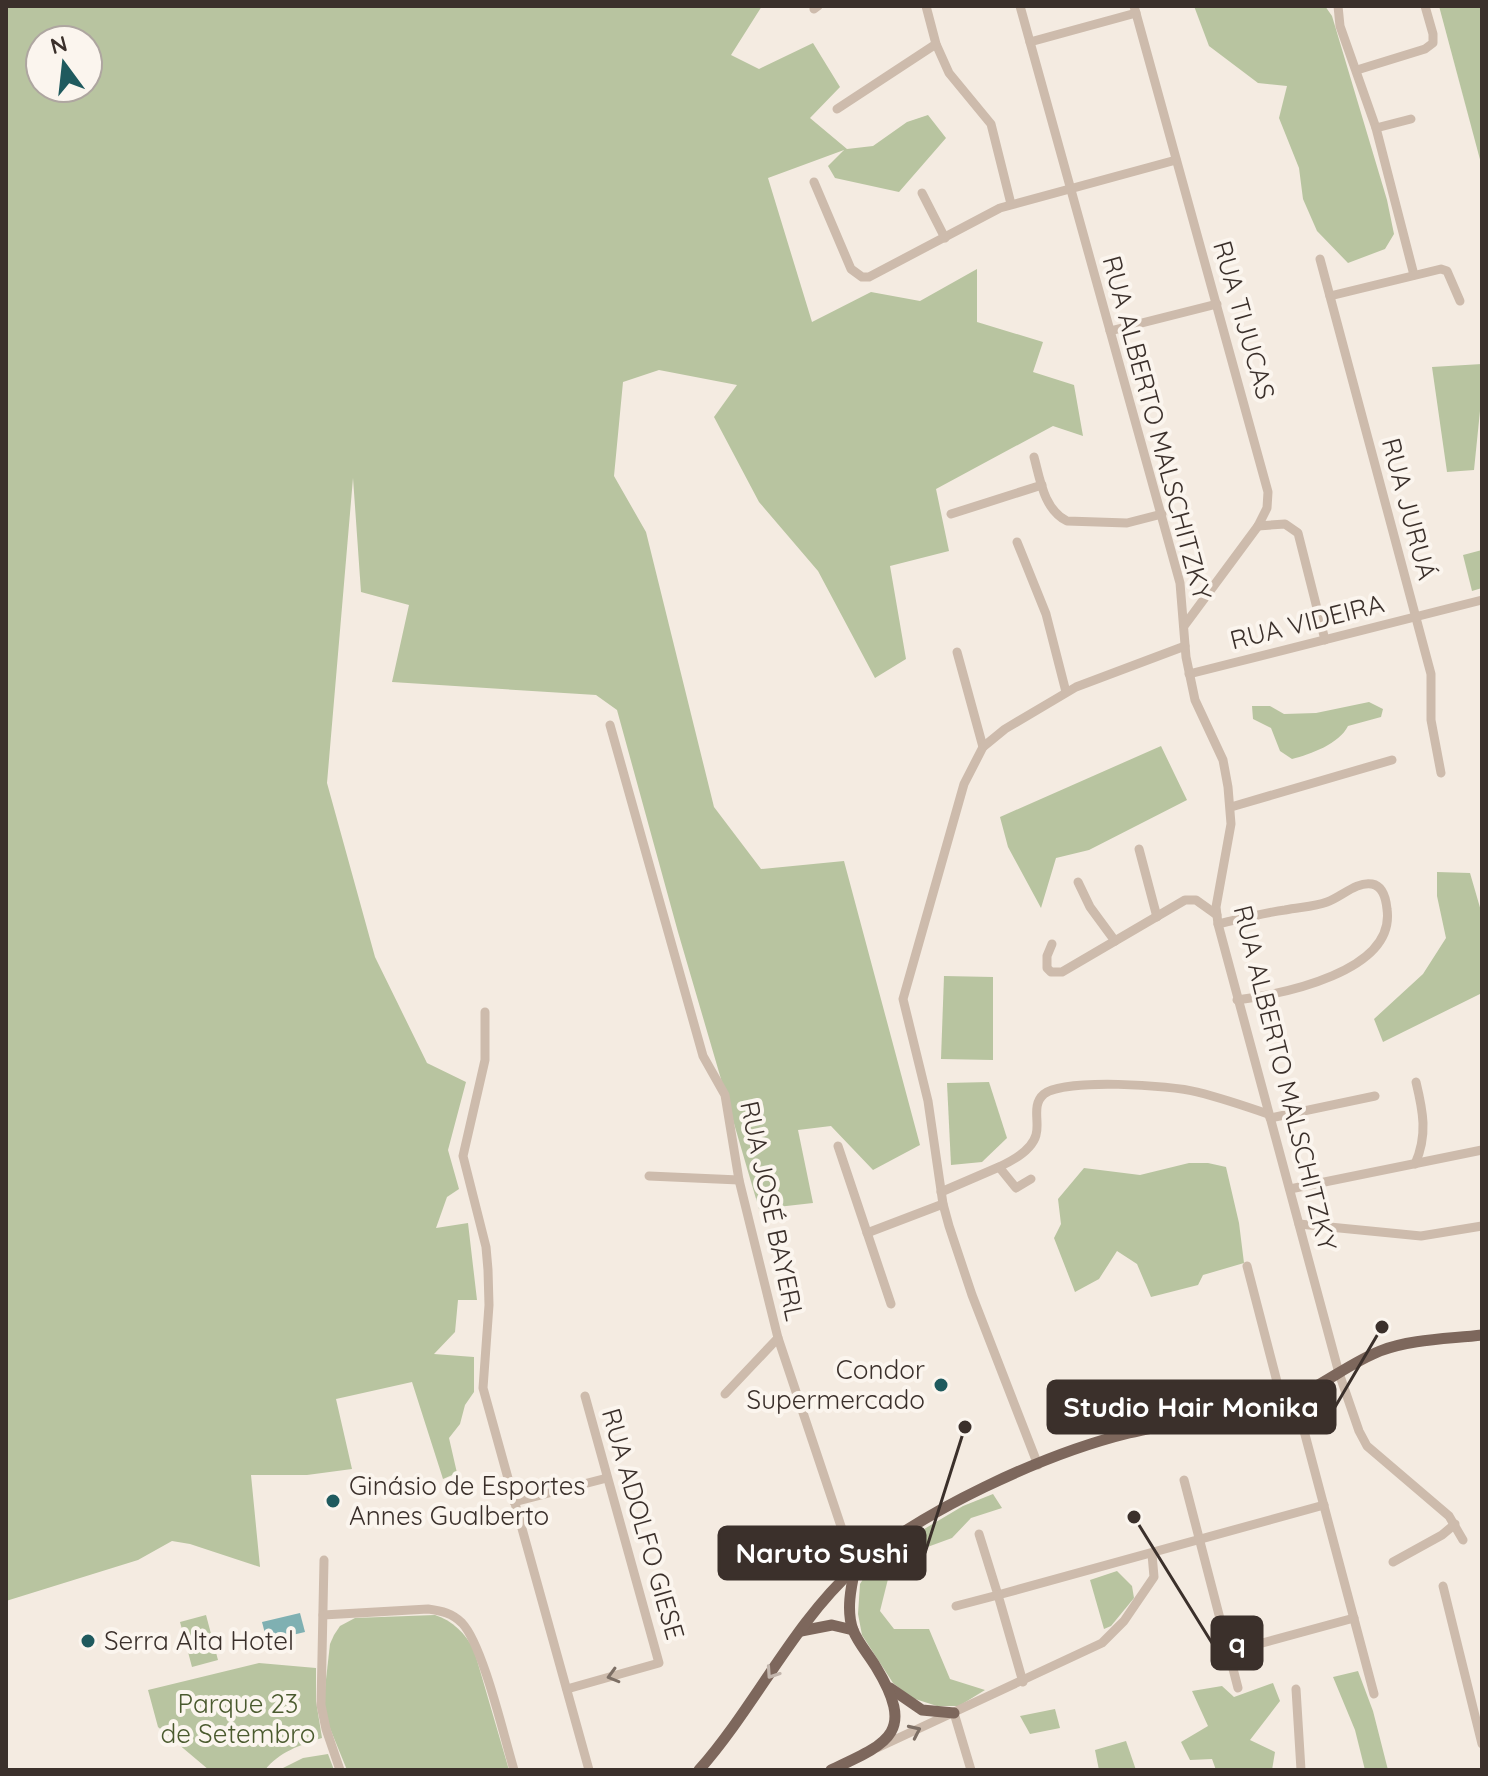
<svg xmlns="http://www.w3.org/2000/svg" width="1488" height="1776" font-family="Quicksand,sans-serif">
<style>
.green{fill:#b8c4a0;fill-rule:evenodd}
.water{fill:#7fb0b2}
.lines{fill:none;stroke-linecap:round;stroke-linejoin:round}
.minor{stroke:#cdbbac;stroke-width:9}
.major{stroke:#7d675c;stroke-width:11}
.oneway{stroke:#c2b5ac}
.oneway2{stroke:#7d6f65}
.poi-dot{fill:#1f5a5e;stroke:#fbf5ee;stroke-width:3}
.labels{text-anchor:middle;stroke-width:8;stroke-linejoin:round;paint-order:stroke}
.street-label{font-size:26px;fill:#3b302b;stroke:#fbf5ee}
.poi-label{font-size:26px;fill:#3b302b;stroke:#fbf5ee;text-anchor:start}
.park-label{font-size:26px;fill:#4a5a2e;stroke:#fbf5ee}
.leader{fill:none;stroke:#3b302b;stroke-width:3}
.callout-dot{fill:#3b302b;stroke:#fbf5ee;stroke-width:3}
.callout{fill:#3b302b;stroke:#3b302b;stroke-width:3}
.callout-label{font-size:28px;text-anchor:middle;font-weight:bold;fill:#fff}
</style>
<rect width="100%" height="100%" fill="#f4ebe1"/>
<g class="green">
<path d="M6,6H762L731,55L759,69L813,43L840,87L810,118L847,149L873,146L907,122L928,115L946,138L899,192L835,178L828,166L844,150L768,178L812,322L871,292L920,301L977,269V322L1043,342L1033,372L1074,385L1083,436L1053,426L936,489L949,551L890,566L906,659L875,678L818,571L759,502L714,417L737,385L659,370L623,382L614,476L646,532L714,807L761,869L844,861L920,1145L873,1170L831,1126L798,1130L813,1203L759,1209L678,932L617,710L596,695L392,682L409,605L361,592L353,478L327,783L375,957L427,1063L466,1082L448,1150L459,1189L447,1197L436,1228L468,1223L477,1300H458L455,1332L434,1354L474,1357V1392L465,1405L460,1424L449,1438L457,1473L443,1479L412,1382L336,1399L352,1469L307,1475H251L260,1567L190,1544L172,1541L138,1560L6,1601ZM40,40H88V88H40Z"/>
<path d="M1194,6H1325L1332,16L1387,200L1394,234L1385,249L1348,263L1317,231L1303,199L1299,168L1279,118L1287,86L1258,83L1209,46Z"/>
<path d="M1439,6H1482V167Z"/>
<path d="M1482,364V411H1480L1474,470L1447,472L1432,367Z"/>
<path d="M1482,550V588L1472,591L1463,555Z"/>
<path d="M1369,702L1383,709L1381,717L1348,726C1339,744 1311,754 1292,759L1280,751L1271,728L1253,719L1252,706H1270L1284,714L1316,713Z"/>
<path d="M1161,746L1187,800L1089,850L1056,858L1041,908L1008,847L1000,817Z"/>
<path d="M1437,872L1470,873L1481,911L1482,993L1383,1042L1374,1019L1423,974L1446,938L1437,896Z"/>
<path d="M944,976L993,977V1060L941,1059Z"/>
<path d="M989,1082L1007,1138L982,1162L951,1165L947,1083Z"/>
<path d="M1189,1163H1208L1226,1167L1239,1223L1244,1263L1203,1275L1198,1285L1151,1297L1137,1264L1117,1251L1099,1279L1075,1292L1054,1238L1061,1224L1058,1199L1084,1168L1140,1175Z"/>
<path d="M993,1494L1002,1508L971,1518L952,1538L922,1549L888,1579L880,1611L894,1629H929L950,1679L985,1690L959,1706H937L912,1698L893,1683L862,1635L858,1614L860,1584L877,1557L963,1506Z"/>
<path d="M1117,1571L1132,1586L1134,1598L1111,1626L1104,1629L1090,1580Z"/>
<path d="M206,1615L218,1660L192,1667L180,1622Z"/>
<path d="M435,1615C453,1621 465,1633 474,1650L509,1770H347L325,1716L324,1697L330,1644L334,1635L340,1626L355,1618Z"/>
<path d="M259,1663L316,1668V1701L322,1738C300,1745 279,1752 265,1770H209L158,1727L148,1690Z"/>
<path d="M1358,1671L1373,1711L1388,1770H1365L1355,1730L1333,1677Z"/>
<path d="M1273,1683L1280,1701L1250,1740L1275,1752L1272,1770H1216L1212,1759L1190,1760L1181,1742L1208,1726L1192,1691L1222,1686L1234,1697Z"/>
<path d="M1055,1709L1060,1728L1030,1734L1020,1716Z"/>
<path d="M1126,1741L1136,1770H1099L1095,1750Z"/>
<path d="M328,1754L334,1770H279L303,1758Z"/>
</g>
<path class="water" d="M300,1613L305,1632L267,1641L262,1622Z"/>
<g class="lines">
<g class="minor">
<path d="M926,6L936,44L949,73L991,124L1011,204"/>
<path d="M1020,6L1180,583L1186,657L1195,700L1223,760L1228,787L1231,824L1216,907L1218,924L1339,1373L1359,1431L1367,1446L1449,1516L1463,1540"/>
<path d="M1134,6L1268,492L1267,508L1258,526L1184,626"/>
<path d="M1338,6L1340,26L1376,128L1414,275"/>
<path d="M814,9L818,6"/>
<path d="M1030,42L1136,13"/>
<path d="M1357,70L1425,49L1433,43V34L1425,6"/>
<path d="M837,109L936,44"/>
<path d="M1376,128L1411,119"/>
<path d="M814,182L851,269L862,277H869L1000,208L1176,160"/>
<path d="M922,193L945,238"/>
<path d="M1320,259L1431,674V720L1441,773"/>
<path d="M1330,296L1441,269L1447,271L1460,301"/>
<path d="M1110,331L1217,304"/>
<path d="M1034,457C1040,479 1044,510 1067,521L1127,523L1162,514"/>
<path d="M951,514L1042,485"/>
<path d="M1258,526L1285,524L1298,533L1325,640"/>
<path d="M1017,542L1046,614L1066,692"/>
<path d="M957,652L983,747"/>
<path d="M1189,674L1482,600"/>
<path d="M610,725L703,1056L725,1095L739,1180L778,1338L855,1568"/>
<path d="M1231,807L1392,760"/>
<path d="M1139,849L1157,917"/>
<path d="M1078,882L1090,907L1115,941"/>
<path d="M1218,924C1240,919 1263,913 1285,910C1299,907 1314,907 1327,902C1341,897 1357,881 1372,884C1383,886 1386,899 1387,909C1396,972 1282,994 1237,1000"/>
<path d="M1052,944L1047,956V968L1051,972H1062L1185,900H1196L1217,915"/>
<path d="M485,1012V1060L463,1156L486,1247L488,1270L489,1305L483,1388L589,1770"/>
<path d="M1270,1118L1375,1096"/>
<path d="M838,1146L891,1304"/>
<path d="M1415,1164C1428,1135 1423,1111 1416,1082"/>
<path d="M999,1167C1012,1161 1032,1150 1036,1135C1040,1122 1031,1105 1044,1094C1064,1078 1171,1085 1197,1092C1221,1098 1245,1106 1268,1114"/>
<path d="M649,1176L739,1180"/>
<path d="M1290,1189L1482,1150"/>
<path d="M941,1192L999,1167L1016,1188L1031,1179"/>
<path d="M1299,1224L1421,1236L1482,1226"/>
<path d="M867,1233L943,1204"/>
<path d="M1247,1266L1282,1401"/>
<path d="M725,1394L778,1338"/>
<path d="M1295,1397L1374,1694"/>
<path d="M1038,1465L972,1295L949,1226L943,1204L928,1101L903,999L964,784L983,747L1005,729L1076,687L1185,646"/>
<path d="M1184,1480L1238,1688"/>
<path d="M514,1502L607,1478"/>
<path d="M324,1560L321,1705L326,1729L340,1770"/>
<path d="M1393,1562L1442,1535L1455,1524"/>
<path d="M1443,1586L1482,1744"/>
<path d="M956,1606L998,1595L979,1534"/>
<path d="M323,1615L428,1609C442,1611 452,1613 462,1623C483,1645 504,1737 514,1770"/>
<path d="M1229,1652L1354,1618"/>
<path d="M1023,1682L998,1595L1324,1505"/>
<path d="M567,1689L659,1663L585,1396"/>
<path d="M1296,1689L1301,1770"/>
<path d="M954,1713L971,1770"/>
<path d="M877,1748L1102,1643L1124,1621L1154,1577L1152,1554"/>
</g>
<g class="major">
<path d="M801,1631L832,1625L853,1630"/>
<path d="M890,1688L922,1710L954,1713"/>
<path d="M699,1770C754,1708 793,1624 854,1569C920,1511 1044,1454 1129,1433C1180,1421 1234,1416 1284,1401C1318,1390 1347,1364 1380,1351C1411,1339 1449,1339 1482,1335"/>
<path d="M831,1770C889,1743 916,1733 876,1667C869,1655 858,1643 853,1630C846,1611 851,1587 855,1569"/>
</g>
</g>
<defs><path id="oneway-chevron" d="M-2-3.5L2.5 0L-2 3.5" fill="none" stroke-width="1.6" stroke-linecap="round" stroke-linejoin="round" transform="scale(2)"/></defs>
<use class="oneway" href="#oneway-chevron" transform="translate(772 1673) rotate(124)"/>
<g class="oneway2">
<use href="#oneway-chevron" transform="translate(613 1676) rotate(164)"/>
<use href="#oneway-chevron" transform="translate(915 1731) rotate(-25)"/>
</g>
<g class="poi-dot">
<circle cx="941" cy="1385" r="8"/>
<circle cx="333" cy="1501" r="8"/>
<circle cx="88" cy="1641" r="8"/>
</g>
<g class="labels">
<g class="street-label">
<text transform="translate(1244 320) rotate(74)" y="9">RUA TIJUCAS</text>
<text transform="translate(1157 428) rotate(75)" y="9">RUA ALBERTO MALSCHITZKY</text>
<text transform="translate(1409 509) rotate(75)" y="9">RUA JURUÁ</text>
<text transform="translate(1307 622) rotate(-14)" y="9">RUA VIDEIRA</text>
<text transform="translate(1285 1078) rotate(76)" y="9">RUA ALBERTO MALSCHITZKY</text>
<text transform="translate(772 1211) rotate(78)" y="9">RUA JOSÉ BAYERL</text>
<text transform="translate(643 1524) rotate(74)" y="9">RUA ADOLFO GIESE</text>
</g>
<g class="poi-label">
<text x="925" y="1379" text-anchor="end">Condor<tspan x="925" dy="30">Supermercado</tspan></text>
<text x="349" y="1495">Ginásio de Esportes<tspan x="349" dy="30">Annes Gualberto</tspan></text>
<text x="104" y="1650">Serra Alta Hotel</text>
</g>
<g class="park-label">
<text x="238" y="1713">Parque 23<tspan x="238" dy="30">de Setembro</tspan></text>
</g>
</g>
<path class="leader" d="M1382 1327L1335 1407M965 1427L925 1553M1134 1517L1212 1643"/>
<g class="callout-dot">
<circle cx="1382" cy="1327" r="8"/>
<circle cx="965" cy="1427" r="8"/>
<circle cx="1134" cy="1517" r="8"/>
</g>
<g class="callout">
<rect x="1048" y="1381" width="287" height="52" rx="8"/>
<rect x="719" y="1527" width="206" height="52" rx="8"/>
<rect x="1212" y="1617" width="50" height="52" rx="8"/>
</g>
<g class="callout-label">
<text x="1191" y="1417">Studio Hair Monika</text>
<text x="822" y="1563">Naruto Sushi</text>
<text x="1237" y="1653">q</text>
</g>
<rect width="1488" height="1776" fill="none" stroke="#3b302b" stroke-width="16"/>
<g transform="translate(64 64) rotate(345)"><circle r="38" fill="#fbf5ee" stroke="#aea6a0" stroke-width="2"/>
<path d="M0-6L14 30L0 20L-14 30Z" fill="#1f5a5e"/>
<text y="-12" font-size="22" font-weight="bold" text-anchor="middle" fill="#3b302b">N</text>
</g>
</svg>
